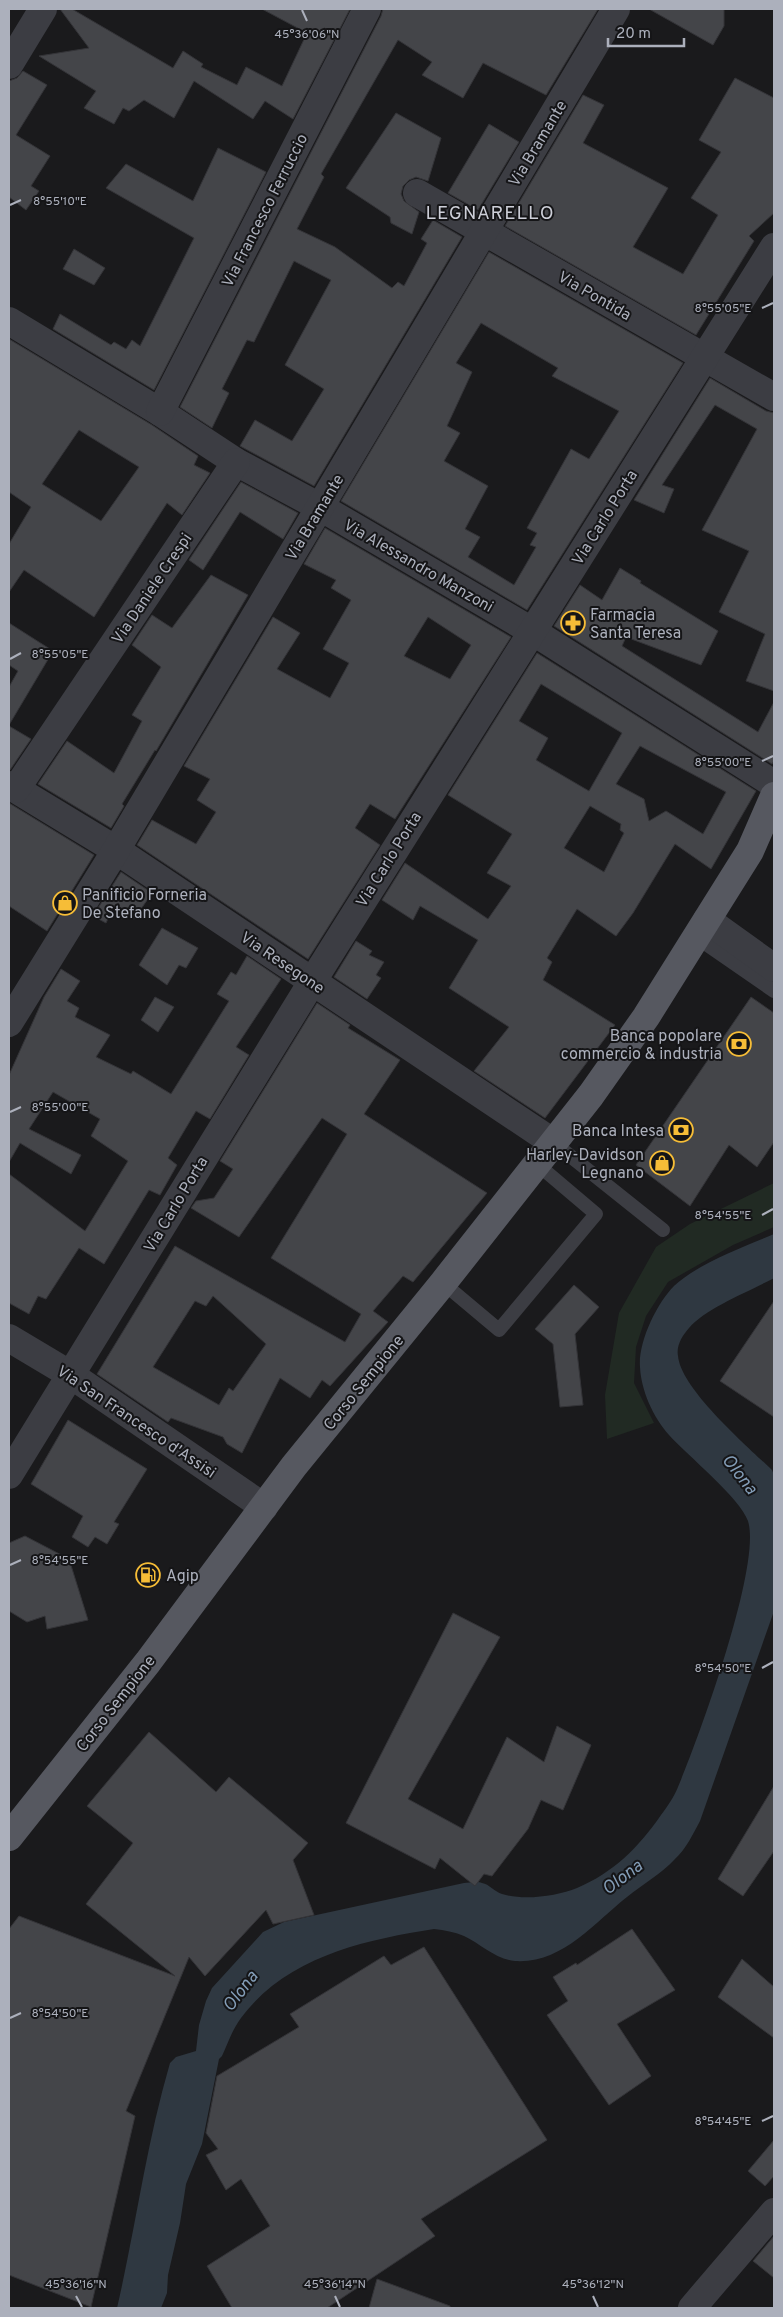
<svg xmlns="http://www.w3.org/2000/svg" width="783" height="2317" font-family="Overpass,sans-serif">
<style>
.green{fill:#212a23}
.water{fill:#2f3841}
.building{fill:#444549;stroke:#343438;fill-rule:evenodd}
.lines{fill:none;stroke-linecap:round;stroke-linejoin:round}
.lane{stroke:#3c3d43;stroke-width:14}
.street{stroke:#3c3d43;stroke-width:28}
.primary{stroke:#565860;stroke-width:28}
.ticks{fill:none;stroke:#acb0bc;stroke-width:2}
.labels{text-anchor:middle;stroke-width:4;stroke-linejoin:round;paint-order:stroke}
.street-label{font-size:16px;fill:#acb0bc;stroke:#151517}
.poi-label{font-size:16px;fill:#acb0bc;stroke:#151517;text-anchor:start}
.water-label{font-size:18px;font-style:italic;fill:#839db7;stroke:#151517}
.quarter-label{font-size:19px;letter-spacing:1px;fill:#cdcfd8;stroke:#151517}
.ticks-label{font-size:12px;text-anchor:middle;fill:#acb0bc;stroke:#151517;stroke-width:4;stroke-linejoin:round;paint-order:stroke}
</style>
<rect width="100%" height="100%" fill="#1a1a1c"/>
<path class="green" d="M774,1183V1227L733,1245L668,1282L646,1316L636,1347L634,1383L654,1423L607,1439L605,1395L619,1313L656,1247L690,1224Z"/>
<path class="water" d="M774,1234V1278C752,1290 704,1309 689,1328C682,1336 676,1346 678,1356C681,1389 747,1446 772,1470L774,1475V1611L700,1821C693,1834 686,1849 675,1859C661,1874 643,1884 627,1897C594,1923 562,1964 515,1961C495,1959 481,1944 464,1936C454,1932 445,1930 434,1929C364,1940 286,1957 241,2018C232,2030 228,2043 222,2056L219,2059L202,2144L186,2184L180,2223L168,2275L167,2293L161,2308H117C136,2226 146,2145 170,2063L176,2057L196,2051L199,2025L206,2001L212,1988L263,1932L284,1922L464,1883C469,1883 477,1881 482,1883C489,1884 495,1892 502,1894C524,1901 557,1896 577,1888C613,1873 639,1847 661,1815C667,1807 674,1797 678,1787C698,1740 762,1565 748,1521C740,1498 688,1456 669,1435C653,1417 641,1390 640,1367C638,1342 657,1303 674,1286C699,1263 743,1247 774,1234Z"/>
<g class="building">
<path d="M60,9H72L173,68L183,51L203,64L201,67L237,85L246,67L282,86L307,33L262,9H350L293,119L265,101L253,119L194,81L174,118L144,100L129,111L123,108L114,124L84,108L96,91L39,56L89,48Z"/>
<path d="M383,9H598L546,95L483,63L463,98L422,75L432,62L398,40L321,174L324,177L297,229L335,247L392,288L398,282L404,286L427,243L421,239L433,220L462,237L314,486L240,446L255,420L292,441L324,389L285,365L331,280L294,261L254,342L247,340L222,389L229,393L212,428L180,407L381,16Z"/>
<path d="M649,9H724V26L713,45Z"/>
<path d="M23,71L47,85L16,135L50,156L31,186L39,191L26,210L9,197V81L17,78Z"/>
<path d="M735,78L774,98V213L749,236L754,241L696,335L505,226L583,95L604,105L583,143L668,188L633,247L683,274L718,215L691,198L721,152L699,140Z"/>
<path d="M396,113L441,138L428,181L416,177L409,180L403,186L401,194L404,201L419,212L412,234L391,223L390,217L346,188Z"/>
<path d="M489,124L519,142L478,210L448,193Z"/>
<path d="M218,148L266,172L154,390L53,329L60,314L111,345L114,342L126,349L132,340L140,346L194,238L106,188L126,164L193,201Z"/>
<path d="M74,249L105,268L94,285L63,269Z"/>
<path d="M489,252L683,363L527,610L341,501ZM481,323L558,368L552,376L619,411L589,459L571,449L527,528L537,533L530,545L536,547L514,585L468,557L480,537L465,529L488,486L444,461L460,433L447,426L472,372L456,363Z"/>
<path d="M9,339L152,425L198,456L194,465L210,473L182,515L167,503L94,617L24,570L9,592V544L31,507L9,492ZM79,430L139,467L101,521L42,484Z"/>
<path d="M710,378L766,411L774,413V691L746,681L765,634L719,612L749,551L702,530L757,429L715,405L662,485L674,489L664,513L634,500Z"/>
<path d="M241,482L298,513L283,539L240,512L203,570L189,560Z"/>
<path d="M325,528L511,637L395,819L370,804L355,828L380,845L308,959L137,845L152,820L196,844L216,812L197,800L210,779L184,766L273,617L300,633L277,669L330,698L349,663L323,649L351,600L331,588L336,580L304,564ZM428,617L471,645L450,679L404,656Z"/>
<path d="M620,568L641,581L640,583L718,631L701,665L626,637L622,646L758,732L774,702V761L772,764L554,626L580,585L602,600Z"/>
<path d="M211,575L248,595L156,751L155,750L122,804L124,806L111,828L38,784L67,741L114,773L142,721L132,715L161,667L132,645L152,615L172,628Z"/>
<path d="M9,623L53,651L9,725V687L18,671L9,665Z"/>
<path d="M537,653L756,791L711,869L675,844L633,913L616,936L577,909L547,958L552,962L543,980L615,1025L545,1118L474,1071L509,1027L449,988L478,940L420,906L413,920L382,900L405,863L488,919L511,886L487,873L512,834L448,795ZM541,684L622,733L589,791L536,760L548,738L519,721ZM640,746L726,792L703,834L666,811L649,821L644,799L616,784ZM590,806L621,824L620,830L624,833L604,872L564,848Z"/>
<path d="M9,726L31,739L10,770L9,769Z"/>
<path d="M9,803L94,855L47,931L9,906Z"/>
<path d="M121,872L152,893L134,919L113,907L106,923L93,916Z"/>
<path d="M162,928L198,948L186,968L179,965L167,985L139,965Z"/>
<path d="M356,941L372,951L369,955L384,962L376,975L381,978L367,999L334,977Z"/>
<path d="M247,956L281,979L236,1047L249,1055L210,1119L196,1111L168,1158L177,1165L160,1195L149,1190L104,1264L79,1248L46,1299L38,1296L29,1314L9,1303V1174L85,1231L128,1161L91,1136L100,1119L53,1092L29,1129L81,1155L71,1174L20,1143L9,1162V1075L44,997L61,969L80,981L67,1001L79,1008L75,1017L110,1035L96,1057L131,1074L133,1071L171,1094L229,1001L217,994L231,972L236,975Z"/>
<path d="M155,997L174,1007L158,1032L141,1020Z"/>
<path d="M751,997L774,1013V1142L757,1167L729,1145L690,1206L636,1165Z"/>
<path d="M317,1003L350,1025L348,1028L400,1060L364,1114L487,1193L413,1282L403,1276L373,1311L388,1322L330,1386L322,1380L310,1398L280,1378L242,1453L227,1444L223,1437L171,1418L168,1422L97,1374L175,1246L345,1342L361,1314L271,1258L347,1134L322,1118L239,1237L191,1208L196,1201L214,1198L233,1169L220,1161ZM213,1296L266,1344L233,1391L229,1388L219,1405L153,1367L195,1301L206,1306Z"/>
<path d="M574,1285L599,1307L575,1334L583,1405L560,1407L553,1344L535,1329Z"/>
<path d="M774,1301V1417L720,1381Z"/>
<path d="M68,1420L147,1469L114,1522L119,1524L107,1544L95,1537L88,1547L72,1537L83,1516L31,1484Z"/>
<path d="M25,1536L69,1559L88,1620L47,1629L45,1616L27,1622L9,1611V1543Z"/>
<path d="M453,1613L500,1637L408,1799L463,1829L507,1737L544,1762L557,1726L591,1745L563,1810L541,1800L528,1829L492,1876L484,1874L475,1886L440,1858L435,1869L346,1823Z"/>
<path d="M149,1732L216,1792L229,1777L308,1843L293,1860L314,1915L273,1924L266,1910L205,1976L189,1957L126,2111L135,2116L91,2307L9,2275V1929L19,1916L175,1976L86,1904L133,1843L87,1806Z"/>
<path d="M774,1786V1851L743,1896L718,1879Z"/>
<path d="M632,1929L675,1990L617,2024L651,2076L609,2105L547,2015L568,2001L553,1977L576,1963L577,1965Z"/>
<path d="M424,1947L547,2140L421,2219L435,2236L327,2308H232L207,2266L270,2226L241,2179L226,2190L206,2155L218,2149L206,2133L217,2076L299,2027L290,2014L384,1956L391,1965Z"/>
<path d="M742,1959L774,1987V2038L718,1997Z"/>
<path d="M774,2140V2176L765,2186L748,2171Z"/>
<path d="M774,2236V2278L753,2261Z"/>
<path d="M377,2279L450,2306V2308H369Z"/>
</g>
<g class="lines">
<g class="lane">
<path d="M696,937L774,991"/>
<path d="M554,1143L663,1230"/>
<path d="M443,1283L499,1330L596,1214L537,1164"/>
</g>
<g class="street">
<path d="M9,65L43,9"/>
<path d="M417,193L774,397"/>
<path d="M9,321L160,412L236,462L320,507L532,631L774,784"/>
<path d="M160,412L367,9"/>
<path d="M9,785L116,850L554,1143"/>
<path d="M16,789L236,462"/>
<path d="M707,920L774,968"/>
<path d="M9,1023L116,850L616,9"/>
<path d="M9,1338L71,1375L264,1507"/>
<path d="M9,1475L312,982L774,247"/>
<path d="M692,2308L774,2212"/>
</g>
<path class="primary" d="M9,1837L148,1662L294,1466L443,1283L591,1095L646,1017L750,851L774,796"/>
</g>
<path class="ticks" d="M302,10L307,21M10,205L21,200M762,308L773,303M10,659L21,653M762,761L773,756M10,1112L21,1107M762,1215L773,1209M10,1565L21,1560M762,1668L773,1662M10,2018L21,2013M762,2121L773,2116M76,2296L82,2307M335,2296L340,2307M593,2296L598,2307"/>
<defs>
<g id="pharmacy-ring" transform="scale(1.25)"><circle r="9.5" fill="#151517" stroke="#f6bd37" stroke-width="1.5"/><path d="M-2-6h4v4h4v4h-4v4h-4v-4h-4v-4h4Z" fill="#f6bd37"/></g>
<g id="shop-ring" transform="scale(1.25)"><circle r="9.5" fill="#151517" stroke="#f6bd37" stroke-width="1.5"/><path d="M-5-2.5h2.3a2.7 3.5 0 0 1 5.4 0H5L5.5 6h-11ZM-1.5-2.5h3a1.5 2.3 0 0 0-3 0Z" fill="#f6bd37"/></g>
<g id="bank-ring" transform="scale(1.25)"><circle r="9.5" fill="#151517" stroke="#f6bd37" stroke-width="1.5"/><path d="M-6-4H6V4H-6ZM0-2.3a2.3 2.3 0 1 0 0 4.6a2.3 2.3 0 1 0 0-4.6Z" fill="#f6bd37"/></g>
<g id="fuel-ring" transform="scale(1.25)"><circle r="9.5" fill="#151517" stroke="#f6bd37" stroke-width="1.5"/><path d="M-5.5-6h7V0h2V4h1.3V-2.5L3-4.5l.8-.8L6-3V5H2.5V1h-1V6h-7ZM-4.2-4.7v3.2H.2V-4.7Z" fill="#f6bd37"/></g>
</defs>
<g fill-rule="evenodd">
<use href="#pharmacy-ring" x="573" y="623"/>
<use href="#shop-ring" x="65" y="903"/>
<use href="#bank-ring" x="739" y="1044"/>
<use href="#bank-ring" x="681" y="1130"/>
<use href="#shop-ring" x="662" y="1163"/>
<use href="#fuel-ring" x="148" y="1575"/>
</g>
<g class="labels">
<g class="street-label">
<text transform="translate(537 143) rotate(-59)" y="6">Via Bramante</text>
<text transform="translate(264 210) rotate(-63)" y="6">Via Francesco Ferruccio</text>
<text transform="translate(595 295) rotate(30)" y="6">Via Pontida</text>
<text transform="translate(314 517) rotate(-59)" y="6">Via Bramante</text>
<text transform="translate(604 517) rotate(-58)" y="6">Via Carlo Porta</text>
<text transform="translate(419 565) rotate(30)" y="6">Via Alessandro Manzoni</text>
<text transform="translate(151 588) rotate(-56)" y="6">Via Daniele Crespi</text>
<text transform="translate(388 859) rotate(-58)" y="6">Via Carlo Porta</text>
<text transform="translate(283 962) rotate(34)" y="6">Via Resegone</text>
<text transform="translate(175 1204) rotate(-59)" y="6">Via Carlo Porta</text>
<text transform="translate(363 1382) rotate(-51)" y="6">Corso Sempione</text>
<text transform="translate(137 1421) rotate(34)" y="6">Via San Francesco d'Assisi</text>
<text transform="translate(115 1703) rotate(-52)" y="6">Corso Sempione</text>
</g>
<g class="poi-label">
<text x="590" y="620">Farmacia<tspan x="590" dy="18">Santa Teresa</tspan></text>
<text x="82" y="900">Panificio Forneria<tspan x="82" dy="18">De Stefano</tspan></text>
<text x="722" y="1041" text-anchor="end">Banca popolare<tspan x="722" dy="18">commercio &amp; industria</tspan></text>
<text x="664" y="1136" text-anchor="end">Banca Intesa</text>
<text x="644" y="1160" text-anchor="end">Harley-Davidson<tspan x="644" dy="18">Legnano</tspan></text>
<text x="166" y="1581">Agip</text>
</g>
<g class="water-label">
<text transform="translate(740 1474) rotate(52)" y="6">Olona</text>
<text transform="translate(622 1877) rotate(-37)" y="6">Olona</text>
<text transform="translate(240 1991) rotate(-53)" y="6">Olona</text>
</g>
<g class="quarter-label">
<text x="490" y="219">LEGNARELLO</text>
</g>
</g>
<g class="ticks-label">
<text x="307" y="38">45°36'06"N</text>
<text x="60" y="205">8°55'10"E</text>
<text x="723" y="312">8°55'05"E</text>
<text x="60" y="658">8°55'05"E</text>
<text x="723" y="766">8°55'00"E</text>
<text x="60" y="1111">8°55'00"E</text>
<text x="723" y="1219">8°54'55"E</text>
<text x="60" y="1564">8°54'55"E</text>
<text x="723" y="1672">8°54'50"E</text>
<text x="60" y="2017">8°54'50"E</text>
<text x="723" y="2125">8°54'45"E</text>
<text x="76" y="2288">45°36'16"N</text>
<text x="335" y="2288">45°36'14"N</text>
<text x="593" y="2288">45°36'12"N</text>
</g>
<rect width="783" height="2317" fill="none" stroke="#acb0bc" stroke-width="20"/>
<path d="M608 38v8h76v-8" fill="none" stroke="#acb0bc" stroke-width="2.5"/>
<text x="616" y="38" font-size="15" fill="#acb0bc" stroke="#151517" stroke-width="4" paint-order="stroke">20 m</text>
</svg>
